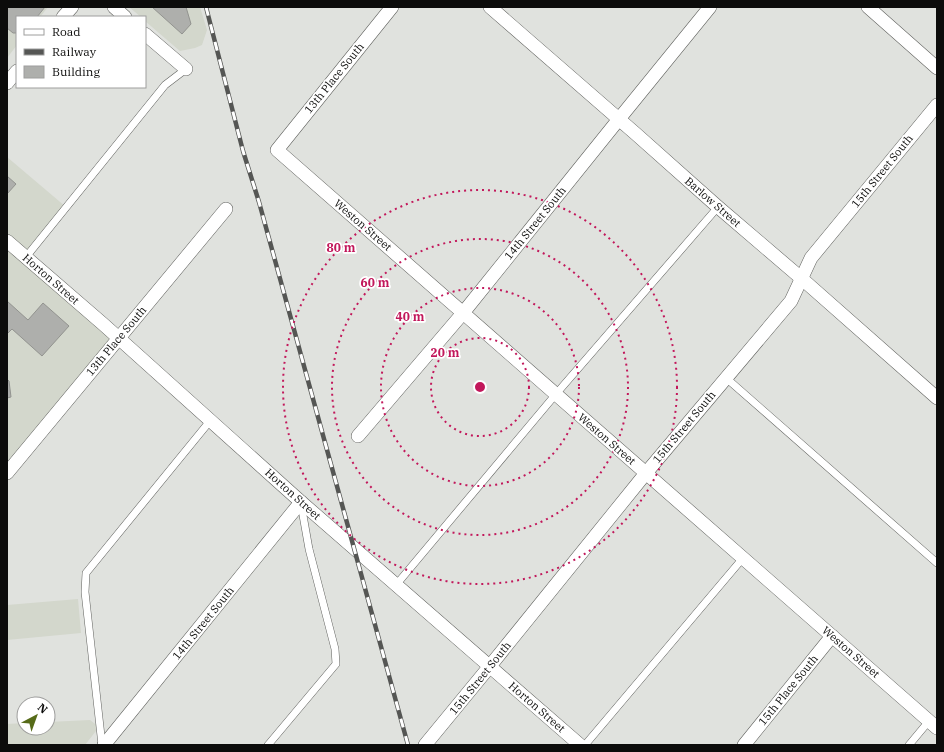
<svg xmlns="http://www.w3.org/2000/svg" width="944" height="752" font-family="'IBM Plex Serif',serif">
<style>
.built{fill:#d3d7cc}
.building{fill:#aeafac;stroke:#92938f}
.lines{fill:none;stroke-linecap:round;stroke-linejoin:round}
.service-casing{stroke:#60615e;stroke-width:8}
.minor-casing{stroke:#60615e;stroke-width:14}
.service{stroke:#fff;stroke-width:7}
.minor{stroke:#fff;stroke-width:13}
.rail-casing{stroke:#555654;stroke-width:4.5}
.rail{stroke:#fff;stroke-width:3;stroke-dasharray:9;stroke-linecap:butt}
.ring{fill:none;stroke:#c2185b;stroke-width:2;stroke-dasharray:2 4}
.labels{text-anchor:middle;stroke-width:3.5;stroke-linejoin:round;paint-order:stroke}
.street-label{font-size:11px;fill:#0c0c0b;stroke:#fff}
.centre{fill:#c2185b;stroke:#fff;stroke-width:2}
.ring-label{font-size:12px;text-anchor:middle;font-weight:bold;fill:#c2185b;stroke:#fff;stroke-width:3.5;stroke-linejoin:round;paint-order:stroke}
</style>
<rect width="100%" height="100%" fill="#e0e2de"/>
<g class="built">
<path d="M7,7H48L40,17H17V45L7,58Z"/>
<path d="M129,7H200L207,30L202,45L195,48L180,51L145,21V17H141Z"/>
<path d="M7,157L66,207L26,257L118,339L7,473Z"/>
<path d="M78,599L81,633L7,640V605Z"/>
<path d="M90,720L99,727L85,745H7V724L24,723V728H48V722Z"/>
</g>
<g class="building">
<path d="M7,7H45L37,17H17V33H13L7,28Z"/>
<path d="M152,7H186L191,24L182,34Z"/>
<path d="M7,176L16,184L7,194Z"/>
<path d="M7,301L28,320L43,303L69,326L42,356L12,329L7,334Z"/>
<path d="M7,379L9,381L11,397L7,398Z"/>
</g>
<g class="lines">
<g class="service-casing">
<g id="service">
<path d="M26,257L165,85L186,69"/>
<path d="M725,377L937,563"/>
<path d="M396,585L556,394L718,207"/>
<path d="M102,745L85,592L86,573L210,421"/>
<path d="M268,745L336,664L335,649L309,549L301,504"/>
<path d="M585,745L743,558"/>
<path d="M909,745L929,721"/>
</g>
</g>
<g class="minor-casing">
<g id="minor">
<path d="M114,7L125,17"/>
<path d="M392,7L277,150L937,728"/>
<path d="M490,7L636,134L718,207L801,278L937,398"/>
<path d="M868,7L937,68"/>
<path d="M63,17L72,7"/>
<path d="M145,34L186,69"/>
<path d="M7,83L17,71"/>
<path d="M7,241L103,324L301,502L580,745"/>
<path d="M358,436L463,313L619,119L710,7"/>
<path d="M7,473L226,209"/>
<path d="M104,745L301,502"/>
<path d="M425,745L490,666L646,473L791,301L811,258L937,105"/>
<path d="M744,745L832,636"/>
</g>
</g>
<use href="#service" class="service"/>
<use href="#minor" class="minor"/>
<g class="rail-casing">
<path id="rail" d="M206,7L243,151L259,202L408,745"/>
</g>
<use href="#rail" class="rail"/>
</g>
<g class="ring">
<circle cx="480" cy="387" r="49"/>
<circle cx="480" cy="387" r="99"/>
<circle cx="480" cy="387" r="148"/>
<circle cx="480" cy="387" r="197"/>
</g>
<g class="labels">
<g class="street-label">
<text transform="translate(334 78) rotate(-51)" y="4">13th Place South</text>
<text transform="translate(882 171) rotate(-51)" y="4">15th Street South</text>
<text transform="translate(713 202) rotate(41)" y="4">Barlow Street</text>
<text transform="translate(535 223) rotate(-51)" y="4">14th Street South</text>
<text transform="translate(363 225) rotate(41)" y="4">Weston Street</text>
<text transform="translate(51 279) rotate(41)" y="4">Horton Street</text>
<text transform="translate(116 341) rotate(-50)" y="4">13th Place South</text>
<text transform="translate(684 427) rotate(-50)" y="4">15th Street South</text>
<text transform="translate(607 439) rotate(41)" y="4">Weston Street</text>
<text transform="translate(293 494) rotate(42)" y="4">Horton Street</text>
<text transform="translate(203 623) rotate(-51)" y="4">14th Street South</text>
<text transform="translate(851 652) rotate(41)" y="4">Weston Street</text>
<text transform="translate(480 678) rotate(-51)" y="4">15th Street South</text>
<text transform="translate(788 690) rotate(-51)" y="4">15th Place South</text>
<text transform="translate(537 707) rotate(41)" y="4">Horton Street</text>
</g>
</g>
<circle cx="480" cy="387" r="6" class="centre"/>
<g class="ring-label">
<text x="341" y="252">80 m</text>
<text x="375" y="287">60 m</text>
<text x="410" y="321">40 m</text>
<text x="445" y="357">20 m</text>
</g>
<rect width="944" height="752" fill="none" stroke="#0c0c0b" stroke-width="16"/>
<rect x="16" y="16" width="130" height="72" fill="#ffffff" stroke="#9e9e9d"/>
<rect x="24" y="29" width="20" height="6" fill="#ffffff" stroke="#9e9e9d"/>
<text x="52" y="36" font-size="12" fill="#0c0c0b">Road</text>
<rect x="24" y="49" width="20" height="6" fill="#555654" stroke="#9e9e9d"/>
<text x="52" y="56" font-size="12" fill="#0c0c0b">Railway</text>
<rect x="24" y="66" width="20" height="12" fill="#aeafac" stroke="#9e9e9d"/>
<text x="52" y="76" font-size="12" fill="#0c0c0b">Building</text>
<g transform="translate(36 716) rotate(41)"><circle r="19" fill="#ffffff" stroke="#9e9e9d"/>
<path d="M0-3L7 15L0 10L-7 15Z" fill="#566b19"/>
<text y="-6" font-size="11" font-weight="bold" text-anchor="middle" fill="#0c0c0b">N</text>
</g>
</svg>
